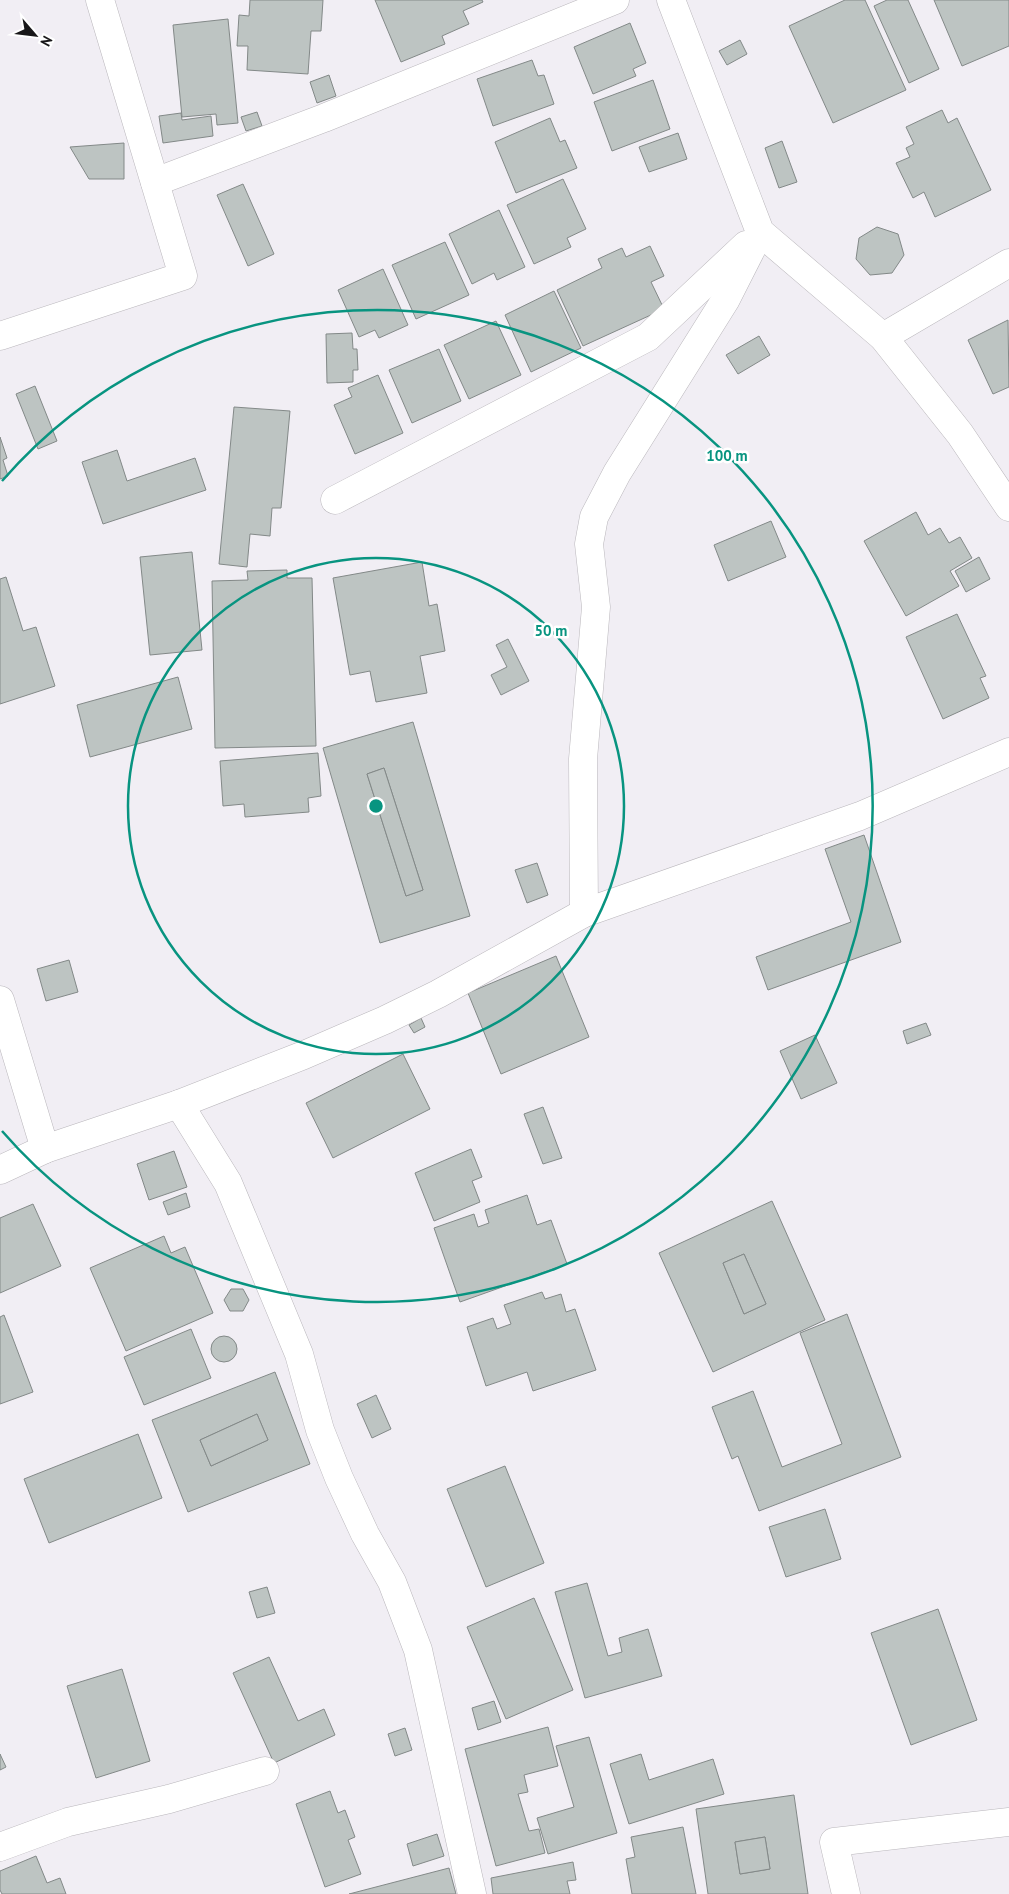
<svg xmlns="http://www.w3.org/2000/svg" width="1009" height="1894" font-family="'PT Sans',sans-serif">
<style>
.building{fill:#bdc4c2;stroke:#838988;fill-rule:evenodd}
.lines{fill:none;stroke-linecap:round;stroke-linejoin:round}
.minor-casing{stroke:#bab7bc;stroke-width:29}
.minor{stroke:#fff;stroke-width:28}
.ring{fill:none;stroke:#089480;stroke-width:2.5}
.centre{fill:#089480;stroke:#fff;stroke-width:2.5}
.ring-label{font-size:15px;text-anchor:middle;font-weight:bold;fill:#089480;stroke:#fff;stroke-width:5;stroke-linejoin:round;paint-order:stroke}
</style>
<rect width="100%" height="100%" fill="#f1eef4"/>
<g class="building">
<path d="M250,0H323L321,31H311L308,74L247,70L248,46H237L239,15L249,16Z"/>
<path d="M375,0H482L483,2L463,11L469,24L442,36L445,44L401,62Z"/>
<path d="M845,0H865L906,90L833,123L789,26Z"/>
<path d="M887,0H908L939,69L909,83L874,6Z"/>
<path d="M934,0H1009V46L962,66Z"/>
<path d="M228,19L238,123L217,125L216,114L182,117L173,25Z"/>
<path d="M630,23L646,63L633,69L636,76L593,94L574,47Z"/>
<path d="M740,40L747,54L727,65L719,51Z"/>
<path d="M532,60L538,76L544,75L554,104L493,126L477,79Z"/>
<path d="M329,75L336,96L317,103L310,82Z"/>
<path d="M653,80L670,129L612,151L594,102Z"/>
<path d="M942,110L948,123L957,118L991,190L935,217L924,192L913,198L896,163L910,157L906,148L914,144L906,127Z"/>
<path d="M257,112L262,126L246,131L241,117Z"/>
<path d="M181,113L182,120L211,116L213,136L163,143L159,116Z"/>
<path d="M550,118L560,142L565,140L577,168L516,193L495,142Z"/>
<path d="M678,133L687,159L649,172L639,147Z"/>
<path d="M782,141L797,182L779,188L765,148Z"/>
<path d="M124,143V179H89L70,147Z"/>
<path d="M563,179L586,229L567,238L571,247L534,264L507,205Z"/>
<path d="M243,184L274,254L248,266L217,195Z"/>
<path d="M499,210L525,267L497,280L494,273L472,284L449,234Z"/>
<path d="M877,227L898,234L904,255L892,273L870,275L856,259L859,238Z"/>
<path d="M445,242L469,295L416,319L392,265Z"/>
<path d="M650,246L664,276L651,282L664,309L583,346L557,290L602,268L598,259L622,248L626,257Z"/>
<path d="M383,269L408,325L379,338L375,330L359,337L338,290Z"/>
<path d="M554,291L581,348L531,372L505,315Z"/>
<path d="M1008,320L1009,387L993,394L968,340Z"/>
<path d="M496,321L521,375L469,399L444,345Z"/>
<path d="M352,333L353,349H357L358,370H353V382L327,383L326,334Z"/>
<path d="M759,336L770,355L738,374L726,355Z"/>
<path d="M439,349L461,401L412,423L389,370Z"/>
<path d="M378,375L403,433L355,454L334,405L352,397L348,388Z"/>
<path d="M35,386L57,441L38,449L16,394Z"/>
<path d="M234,407L290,411L281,508H272L270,536L250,534L247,567L219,564Z"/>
<path d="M0,437L7,458L3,460L8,476L0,479Z"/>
<path d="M117,450L127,481L195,458L206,490L103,524L82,462Z"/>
<path d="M916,512L928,535L940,528L949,543L960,537L972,558L950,571L959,586L906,616L864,541Z"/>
<path d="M771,521L786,557L728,581L714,545Z"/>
<path d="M192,552L202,650L150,655L140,557Z"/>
<path d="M979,557L990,579L966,592L955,571Z"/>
<path d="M422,562L429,606L437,604L445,651L420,656L427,693L376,702L370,671L350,675L333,578Z"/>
<path d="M287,570V578H312L316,746L215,748L212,581L248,580L247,571Z"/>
<path d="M6,577L23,631L36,627L55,686L0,704V579Z"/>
<path d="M957,614L986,676L980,678L989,698L943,719L906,637Z"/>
<path d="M508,639L529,681L501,695L491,675L507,667L496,645Z"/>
<path d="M178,677L192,729L90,757L77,705Z"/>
<path d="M413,722L470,916L380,943L323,748ZM384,768L423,890L406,896L367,774Z"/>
<path d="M318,753L321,796L308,798L309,812L245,817L244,804L223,806L220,761Z"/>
<path d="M384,768L423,890L406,896L367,774Z"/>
<path d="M864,835L901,942L768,990L756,957L851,922L825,849Z"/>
<path d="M537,863L548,895L527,903L515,870Z"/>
<path d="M556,956L589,1037L501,1074L468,993Z"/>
<path d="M69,960L78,992L46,1001L37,969Z"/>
<path d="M421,1018L425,1027L414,1033L409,1025Z"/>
<path d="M926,1023L931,1035L907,1044L903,1031Z"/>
<path d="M815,1035L837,1083L801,1099L780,1051Z"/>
<path d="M403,1054L430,1109L333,1158L306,1103Z"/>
<path d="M543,1107L562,1158L543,1164L524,1114Z"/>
<path d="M471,1149L482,1177L472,1181L480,1202L434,1221L415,1173Z"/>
<path d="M174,1151L187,1187L149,1200L137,1164Z"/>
<path d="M186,1193L190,1207L168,1215L163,1202Z"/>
<path d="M527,1195L537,1225L551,1220L567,1264L460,1302L434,1228L474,1214L478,1227L489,1223L485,1210Z"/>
<path d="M772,1201L825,1320L713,1372L659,1253ZM744,1254L766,1304L744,1314L723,1263Z"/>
<path d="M33,1204L61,1266L0,1293V1218Z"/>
<path d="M164,1236L171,1253L185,1247L213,1313L126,1351L90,1268Z"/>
<path d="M744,1254L766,1304L744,1314L723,1263Z"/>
<path d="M231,1289H243L249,1300L243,1311H230L224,1300Z"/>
<path d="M542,1292L545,1299L561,1294L566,1312L575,1309L596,1370L533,1391L527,1372L486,1386L467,1327L493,1318L497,1329L511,1324L504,1305Z"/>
<path d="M847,1314L901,1457L759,1511L738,1456L732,1459L712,1407L753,1391L782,1467L842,1444L800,1333Z"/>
<path d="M4,1315L33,1392L0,1404V1317Z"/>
<path d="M191,1329L211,1378L144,1405L124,1357Z"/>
<circle cx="224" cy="1349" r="13"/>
<path d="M275,1372L310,1464L188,1512L152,1420ZM257,1414L268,1440L211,1466L200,1440Z"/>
<path d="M376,1395L391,1429L372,1438L357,1404Z"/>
<path d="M257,1414L268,1440L211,1466L200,1440Z"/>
<path d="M138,1434L162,1498L49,1543L24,1479Z"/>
<path d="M505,1466L544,1563L486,1587L447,1489Z"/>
<path d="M825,1509L841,1559L786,1577L769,1527Z"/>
<path d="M587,1583L608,1656L622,1652L619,1638L648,1629L662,1676L585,1698L555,1592Z"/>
<path d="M267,1587L275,1613L257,1618L249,1592Z"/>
<path d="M534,1598L573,1690L506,1719L467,1627Z"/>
<path d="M938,1609L977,1720L911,1745L871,1633Z"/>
<path d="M269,1657L298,1721L324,1709L335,1735L274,1763L233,1673Z"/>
<path d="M122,1669L150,1761L96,1778L67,1686Z"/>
<path d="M494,1701L501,1722L478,1730L472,1708Z"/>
<path d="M548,1727L558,1766L524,1775L528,1792L518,1794L529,1831L539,1829L545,1853L496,1866L465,1749Z"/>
<path d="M405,1728L412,1750L395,1756L388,1734Z"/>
<path d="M589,1737L617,1833L548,1854L537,1818L574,1807L556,1746Z"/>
<path d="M0,1754L6,1767L0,1770Z"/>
<path d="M641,1754L649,1780L713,1759L724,1794L629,1824L610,1764Z"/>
<path d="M330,1791L338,1813L345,1810L355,1837L348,1840L361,1874L325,1887L296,1804Z"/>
<path d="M794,1795L808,1894H708L696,1809ZM765,1837L770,1869L740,1874L735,1842Z"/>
<path d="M683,1827L696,1894H632L626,1859L635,1857L631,1837Z"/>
<path d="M437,1834L444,1856L413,1866L407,1844Z"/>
<path d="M765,1837L770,1869L740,1874L735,1842Z"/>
<path d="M36,1856L47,1883L60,1878L66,1894H2L0,1890V1871Z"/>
<path d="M573,1862L576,1880L567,1881L570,1894H493L491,1878Z"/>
<path d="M449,1868L456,1894H349Z"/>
</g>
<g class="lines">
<g class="minor-casing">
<g id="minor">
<path d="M671,0L760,232L883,337L960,434L1009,507"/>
<path d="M155,182L324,118L615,0"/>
<path d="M0,336L183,276L100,0"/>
<path d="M883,337L1009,263"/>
<path d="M335,500L648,337L746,245"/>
<path d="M584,913L583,759L596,607L589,544L594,517L617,473L726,299L760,232"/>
<path d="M0,1000L45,1149"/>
<path d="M179,1104L228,1183L299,1354L320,1430L339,1478L365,1534L392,1582L418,1650L472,1894"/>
<path d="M0,1170L45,1149L179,1104L304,1055L385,1020L438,994L584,913L860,816L1009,752"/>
<path d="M0,1847L68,1822L169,1799L265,1771"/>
<path d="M846,1894L834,1842L1009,1822"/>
</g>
</g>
<use href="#minor" class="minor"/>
</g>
<g class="ring">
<circle cx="376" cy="806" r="248"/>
<path d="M2 481A496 496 0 1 1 2 1131"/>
</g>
<circle cx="376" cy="806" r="8" class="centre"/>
<g class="ring-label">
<text x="727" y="461">100 m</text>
<text x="551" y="636">50 m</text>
</g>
<g transform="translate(35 35) rotate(118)" stroke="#ffffff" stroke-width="4" paint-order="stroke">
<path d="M0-4L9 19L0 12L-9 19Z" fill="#181719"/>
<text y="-8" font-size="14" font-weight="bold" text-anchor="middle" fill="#181719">N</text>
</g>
</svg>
